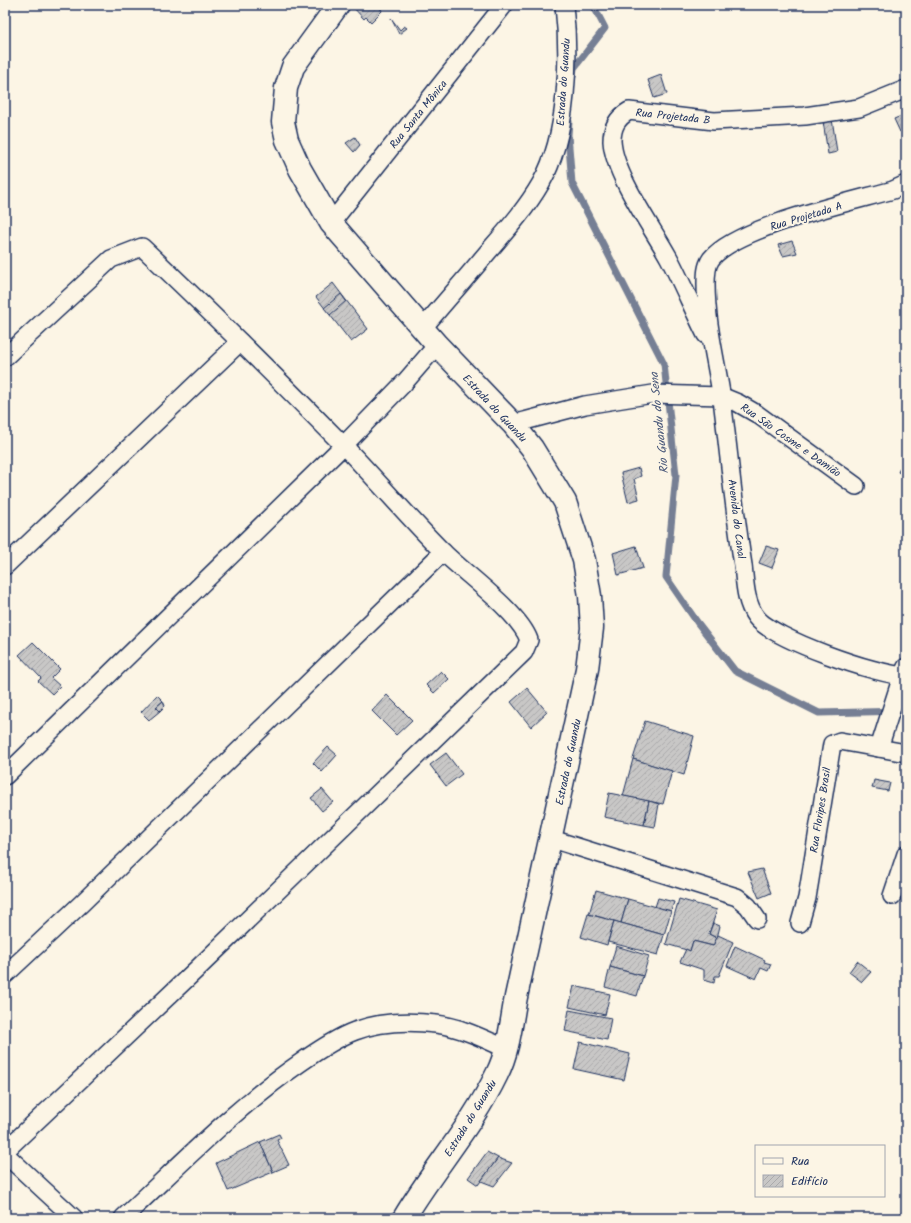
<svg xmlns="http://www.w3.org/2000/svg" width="911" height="1223" font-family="Kalam,sans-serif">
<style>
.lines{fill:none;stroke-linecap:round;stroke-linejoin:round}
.stream{stroke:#767f94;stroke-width:7}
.building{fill:url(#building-hatch);stroke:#1b2f5e}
.minor-casing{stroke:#1b2f5e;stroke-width:20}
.tertiary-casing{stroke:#1b2f5e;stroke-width:25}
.minor{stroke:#fcf5e5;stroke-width:17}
.tertiary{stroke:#fcf5e5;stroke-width:22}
.labels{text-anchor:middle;stroke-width:4;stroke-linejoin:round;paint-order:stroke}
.street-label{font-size:11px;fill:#1b2f5e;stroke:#fcf5e5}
.water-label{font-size:12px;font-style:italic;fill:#485779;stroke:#fcf5e5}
</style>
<defs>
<pattern id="building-hatch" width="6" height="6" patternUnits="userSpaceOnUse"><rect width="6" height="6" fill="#c8c7c6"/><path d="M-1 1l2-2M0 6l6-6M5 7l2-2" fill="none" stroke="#ababac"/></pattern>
</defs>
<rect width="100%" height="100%" fill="#fcf5e5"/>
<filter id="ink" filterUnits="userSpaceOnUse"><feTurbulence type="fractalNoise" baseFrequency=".025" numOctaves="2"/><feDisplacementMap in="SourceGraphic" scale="8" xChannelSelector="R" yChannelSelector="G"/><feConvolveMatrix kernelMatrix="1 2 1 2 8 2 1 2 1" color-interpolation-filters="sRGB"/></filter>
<g filter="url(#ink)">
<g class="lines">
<g class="stream">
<path d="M573,76L574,68L605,28L593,5"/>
<path d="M569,122L568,135L572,183L664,364L676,475L666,577L697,622L735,671L819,713L906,711"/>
</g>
</g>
<g class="building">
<path d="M351,5H379L382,11L371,22L366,17L364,19Z"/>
<path d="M391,18L400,30L404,26L407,28L399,34Z"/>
<path d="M661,75L667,94L654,98L648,80Z"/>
<path d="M906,114V130L900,132L894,119Z"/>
<path d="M832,119L837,152L828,154L823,121Z"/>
<path d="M355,137L360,145L354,152L346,143Z"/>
<path d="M792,241L797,253L783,256L778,245Z"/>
<path d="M333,283L368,329L351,342L316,297Z"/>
<path d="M341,294L346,301L330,315L324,308Z"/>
<path d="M904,460L906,461V476L898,472Z"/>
<path d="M639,468L641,476L634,479L639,499L628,502L621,473Z"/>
<path d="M636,546L643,568L618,575L613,553Z"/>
<path d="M766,546L779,550L772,568L759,563Z"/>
<path d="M33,642L60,669L51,678L60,686L52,694L38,681L41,678L19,655Z"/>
<path d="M441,671L449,679L434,693L426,685Z"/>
<path d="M527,688L547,712L531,727L511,702Z"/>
<path d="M157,695L163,701L156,707L160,711L149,720L141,712Z"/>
<path d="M387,695L412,720L396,735L372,711Z"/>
<path d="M163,701L165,706L160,711L156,707Z"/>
<path d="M645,721L694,736L684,775L633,759Z"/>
<path d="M328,747L337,755L322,772L313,763Z"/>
<path d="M446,753L462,774L446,786L430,765Z"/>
<path d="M633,759L672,771L663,804L623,796Z"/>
<path d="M874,780L890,783L888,791L872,788Z"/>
<path d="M322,789L333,802L322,811L311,798Z"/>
<path d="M609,793L649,801L644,825L604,817Z"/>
<path d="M649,801L659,804L655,827L644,825Z"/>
<path d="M762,869L771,893L759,898L748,872Z"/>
<path d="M596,890L628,899L621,923L589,914Z"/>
<path d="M658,898L674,902L671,911L655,907Z"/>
<path d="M628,899L671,911L664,935L621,923Z"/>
<path d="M679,899L717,910L709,934L717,938L713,946L693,941L690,951L666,944Z"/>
<path d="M588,914L614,921L607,945L581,937Z"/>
<path d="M614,921L664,935L658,955L608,942Z"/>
<path d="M713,923L720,926L717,938L709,934Z"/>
<path d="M718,935L733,942L719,976H715L714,983L704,980V970L680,962L686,949L690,951L693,941L713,946Z"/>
<path d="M616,946L649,956L643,976L610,967Z"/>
<path d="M735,946L765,960L764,962L771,964L768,971L761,968L756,979L727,966Z"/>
<path d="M857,961L871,972L862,982L849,972Z"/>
<path d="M610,967L643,976L637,996L605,987Z"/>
<path d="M574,986L610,994L605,1015L569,1007Z"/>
<path d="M569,1010L611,1018L607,1040L565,1031Z"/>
<path d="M580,1042L630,1054L624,1080L574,1069Z"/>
<path d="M279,1134L281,1138L277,1140L289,1165L273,1172L260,1142Z"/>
<path d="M260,1142L273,1172L228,1191L216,1163Z"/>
<path d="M487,1152L498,1158L478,1185L468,1178Z"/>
<path d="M498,1158L512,1163L494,1186L481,1181Z"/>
</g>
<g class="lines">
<g class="minor-casing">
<g id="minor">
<path d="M906,184L893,190C851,202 736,227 711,259C706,266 706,275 706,284C706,323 716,360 722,399C729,454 734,510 743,565C745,582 745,602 756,617C772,639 877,675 906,676"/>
<path d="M331,223L504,5"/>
<path d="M422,329C444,303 466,278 487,253C507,230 526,209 541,183C568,136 570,58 564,5"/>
<path d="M706,335C693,309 682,283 669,258C652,227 614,175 612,141C612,127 617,118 629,111L714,121L805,116L859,108L906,89"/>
<path d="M5,357L111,259L142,247C211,312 277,378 343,445C377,480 408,517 442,551C465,574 519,612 529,640L524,652L197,969L5,1151"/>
<path d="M513,424L585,405L653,394L721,396L738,403L757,414L856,486"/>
<path d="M5,566L240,342"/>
<path d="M879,748L902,676L906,667"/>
<path d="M5,776L343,446L405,382L437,345"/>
<path d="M552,839L737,897L748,906L757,919"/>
<path d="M892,896L906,854"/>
<path d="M800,923L807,898L832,744L840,741L906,753"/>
<path d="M5,975L81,904L443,552"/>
<path d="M5,1154L74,1218"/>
<path d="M123,1218C180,1165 236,1107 300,1063C317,1051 336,1038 355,1031C379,1022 410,1021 436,1024C461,1027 484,1039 507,1049"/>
</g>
</g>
<g class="tertiary-casing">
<path id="tertiary" d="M338,5L293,67L286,88L283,122L287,140L300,169L331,223L437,345L513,424L532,448L565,502L584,560L590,596L592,628L587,669L516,997C511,1023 509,1050 497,1074C472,1126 433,1169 404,1218"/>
</g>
<use href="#minor" class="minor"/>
<use href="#tertiary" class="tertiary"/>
</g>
</g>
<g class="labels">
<g class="street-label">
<text transform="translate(563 82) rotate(-86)" y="4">Estrada do Guandu</text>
<text transform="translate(418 114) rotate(-51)" y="4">Rua Santa Mônica</text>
<text transform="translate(673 116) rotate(6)" y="4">Rua Projetada B</text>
<text transform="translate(806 216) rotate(-17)" y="4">Rua Projetada A</text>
<text transform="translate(495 408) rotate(47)" y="4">Estrada do Guandu</text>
<text transform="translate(791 440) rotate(35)" y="4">Rua São Cosme e Damião</text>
<text transform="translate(737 519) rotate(83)" y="4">Avenida do Canal</text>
<text transform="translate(568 762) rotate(-78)" y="4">Estrada do Guandu</text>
<text transform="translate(820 810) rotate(-81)" y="4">Rua Floripes Brasil</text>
<text transform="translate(470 1118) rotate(-58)" y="4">Estrada do Guandu</text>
</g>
<g class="water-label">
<text transform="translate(659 423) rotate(-96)" y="4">Rio Guandu do Sena</text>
</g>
</g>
<rect width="911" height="1223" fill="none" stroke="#fcf5e5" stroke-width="20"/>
<rect x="10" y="10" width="891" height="1203" fill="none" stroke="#1b2f5e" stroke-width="1.5" filter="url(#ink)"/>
<rect x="755" y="1145" width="130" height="52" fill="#fcf5e5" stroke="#a2a6af"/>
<rect x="763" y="1158" width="20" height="6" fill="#fcf5e5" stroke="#a2a6af"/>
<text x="791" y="1165" font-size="12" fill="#1b2f5e">Rua</text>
<rect x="763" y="1175" width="20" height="12" fill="url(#building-hatch)" stroke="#a2a6af"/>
<text x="791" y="1185" font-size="12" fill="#1b2f5e">Edifício</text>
</svg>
